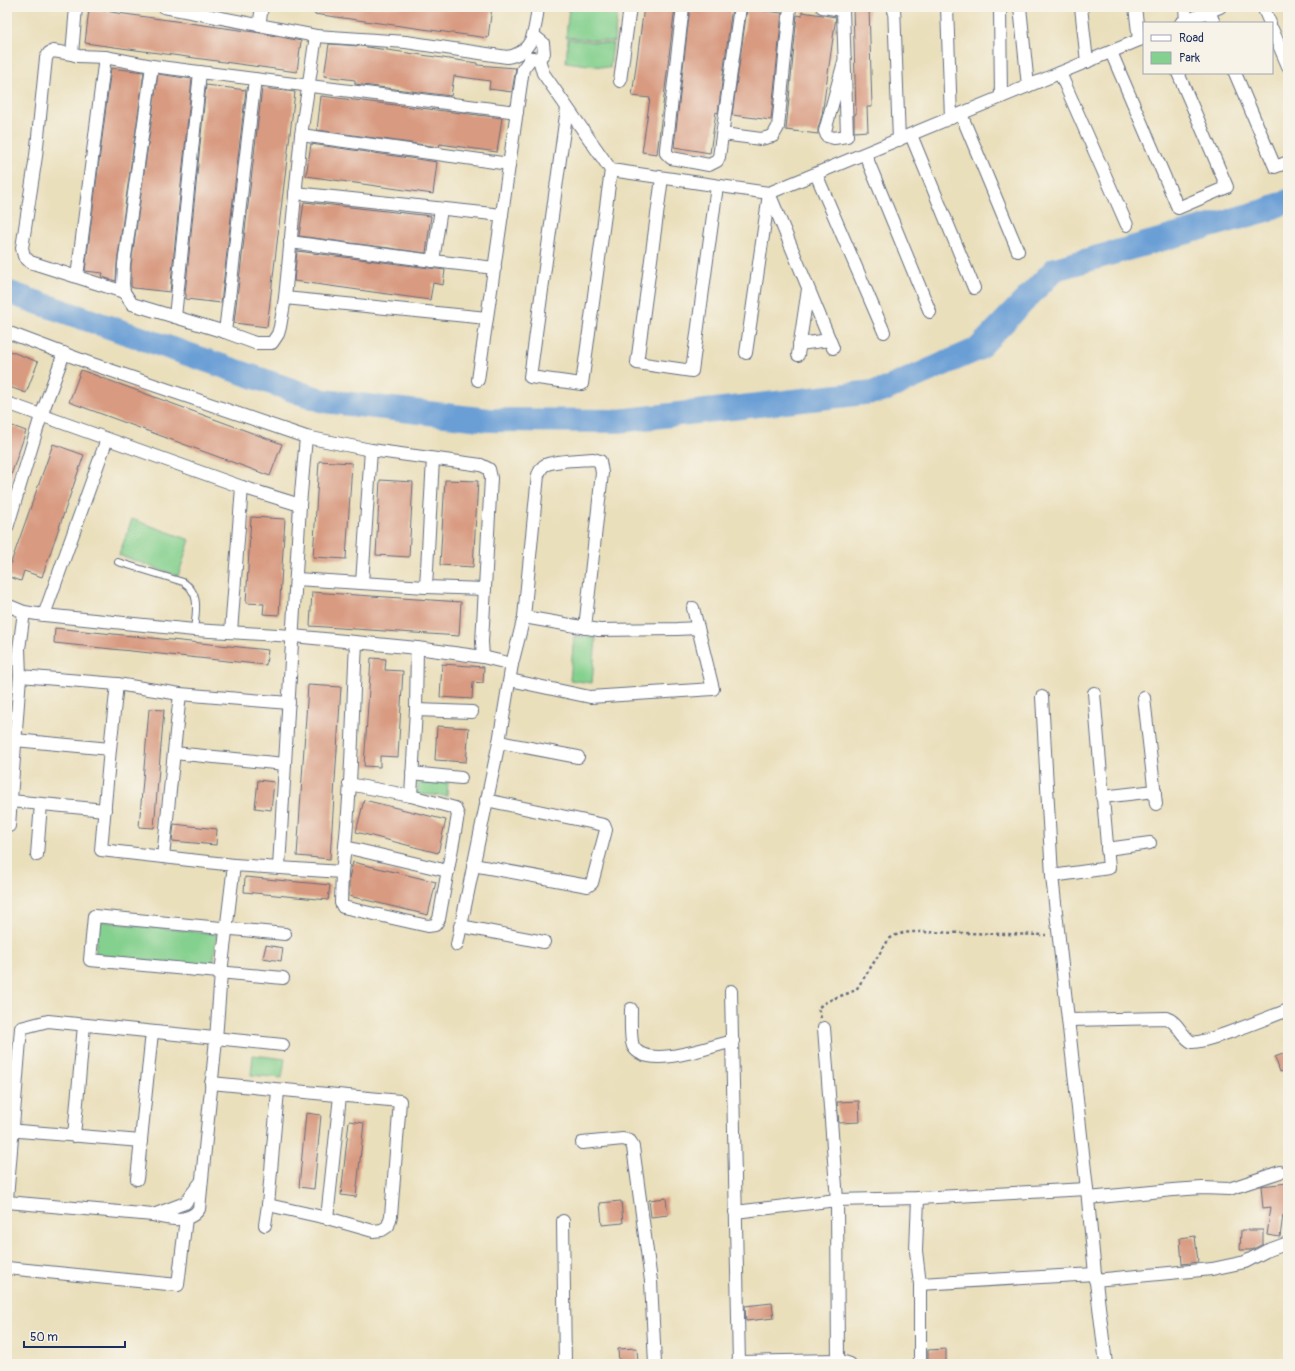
<svg xmlns="http://www.w3.org/2000/svg" width="1295" height="1371" font-family="Pangolin,sans-serif">
<style>
.green{fill:#84d08e;stroke:#508076}
.lines{fill:none;stroke-linecap:round;stroke-linejoin:round}
.river{stroke:#6a9fd6;stroke-width:24}
.building{fill:#d89a80}
.lane-casing{stroke:#636d7f;stroke-width:8}
.street-casing{stroke:#636d7f;stroke-width:14}
.path{stroke:#636d7f;stroke-width:2.5;stroke-dasharray:3 3;stroke-linecap:butt}
.lane{stroke:#fff;stroke-width:6}
.street{stroke:#fff;stroke-width:12}
</style>
<rect width="100%" height="100%" fill="#f7f3e8"/>
<filter id="ink" filterUnits="userSpaceOnUse"><feTurbulence type="fractalNoise" baseFrequency=".025" numOctaves="2"/><feDisplacementMap in="SourceGraphic" scale="8" xChannelSelector="R" yChannelSelector="G"/><feConvolveMatrix kernelMatrix="1 2 1 2 8 2 1 2 1" color-interpolation-filters="sRGB"/></filter>
<filter id="wash" filterUnits="userSpaceOnUse"><feTurbulence type="fractalNoise" baseFrequency=".012" numOctaves="4" result="noise"/><feDisplacementMap in="SourceGraphic" scale="16" xChannelSelector="R" yChannelSelector="G"/><feGaussianBlur stdDeviation="0.9" result="paint"/><feColorMatrix in="noise" values="0 0 0 0 0 0 0 0 0 0 0 0 0 0 0 0 0 1.4 0 .05"/><feComposite in="paint" operator="in"/></filter>
<g filter="url(#wash)">
<rect width="100%" height="100%" fill="#eadfbb"/>
<g class="green">
<path d="M569,7L618,8L614,42L566,37Z"/>
<path d="M568,39L613,44L610,68L566,62Z"/>
<path d="M132,519L190,540L178,576L119,555Z"/>
<path d="M574,636L596,638L592,683L570,680Z"/>
<path d="M418,780L448,781L447,796L417,794Z"/>
<path d="M98,921L217,934L213,967L95,955Z"/>
<path d="M253,1055L285,1059L282,1078L251,1075Z"/>
</g>
<g class="lines">
<path class="river" d="M7,292L324,401L489,420L618,421L882,391L978,349L1055,269L1264,211L1288,201"/>
</g>
<g id="blocks">
<g class="building">
<path d="M315,7H492L488,38L314,14Z"/>
<path d="M644,7H675L657,154L642,152L650,98L632,96Z"/>
<path d="M690,7H732L718,113L716,112L710,153L674,147Z"/>
<path d="M853,7H869L872,107H867L868,131L854,132V115L856,114Z"/>
<path d="M89,9L261,33L301,41L297,72L85,43Z"/>
<path d="M747,9L782,13L771,120L732,115Z"/>
<path d="M802,12L836,17L822,115L818,129V134L786,130L797,15L802,16Z"/>
<path d="M329,44L360,46L477,63V65L516,68L512,92L489,89L490,81L454,76L451,96L355,84V80L324,76Z"/>
<path d="M111,68L144,72L117,263L116,281L102,277L103,273L85,271Z"/>
<path d="M158,74L192,79L170,292L134,288L131,287V265Z"/>
<path d="M206,85L246,90L221,303L186,299V294H185Z"/>
<path d="M262,88L295,92L267,327L234,323Z"/>
<path d="M321,96L502,118L497,152L440,144L439,147L317,130Z"/>
<path d="M311,144L437,162L433,194L306,176Z"/>
<path d="M304,202L431,216L426,253L299,236Z"/>
<path d="M297,251L445,270L443,285L433,283L430,300L294,281Z"/>
<path d="M7,350L38,362L26,393L7,386Z"/>
<path d="M81,370L282,444L270,476L69,402Z"/>
<path d="M7,424L26,431L9,481H7Z"/>
<path d="M53,444L84,455L42,577L24,571L21,581L7,576V574Z"/>
<path d="M319,461L352,463L346,559L313,557Z"/>
<path d="M380,480L413,482L409,557L376,555Z"/>
<path d="M445,480L478,481L473,567L440,565Z"/>
<path d="M251,517L285,519L279,615L263,614L264,604L246,603Z"/>
<path d="M312,592L461,602L459,636L310,626Z"/>
<path d="M55,628L268,650L266,665L54,643Z"/>
<path d="M371,658L386,659L385,670L403,671L398,757L380,756V767L364,766Z"/>
<path d="M442,664L484,667L483,683L473,682L472,699L440,697Z"/>
<path d="M308,685L341,687L330,859L297,856Z"/>
<path d="M149,709L164,710L154,828L139,827Z"/>
<path d="M437,726L469,728L466,762L435,760Z"/>
<path d="M258,780L274,782L271,810L255,808Z"/>
<path d="M364,800L446,820L438,853L356,832Z"/>
<path d="M174,824L217,829L216,845L172,841Z"/>
<path d="M353,862L436,882L428,915L349,896V878Z"/>
<path d="M245,877L330,885L328,900L244,892Z"/>
<path d="M266,945L283,948L281,961L263,958Z"/>
<path d="M1288,1052V1069L1280,1072L1275,1057Z"/>
<path d="M859,1101L860,1122L839,1123L837,1102Z"/>
<path d="M306,1113L321,1115L314,1189L299,1187Z"/>
<path d="M349,1121L364,1123L356,1197L341,1195Z"/>
<path d="M1288,1183V1216L1283,1215L1280,1237L1267,1235L1271,1207L1263,1208L1261,1186Z"/>
<path d="M666,1198L668,1215L651,1217L649,1200Z"/>
<path d="M621,1201L623,1223L602,1225L600,1203Z"/>
<path d="M1241,1230H1263V1244L1251,1250H1240Z"/>
<path d="M1195,1236L1198,1262L1182,1264L1180,1238Z"/>
<path d="M772,1303L774,1318L746,1321L745,1306Z"/>
<path d="M637,1348L638,1364H619L618,1349Z"/>
<path d="M946,1349V1364H928V1350Z"/>
</g>
</g>
</g>
<g filter="url(#ink)">
<use href="#blocks" fill-opacity="0" stroke="#636d7f" stroke-width="1"/>
<g class="lines">
<g class="lane-casing">
<path id="lane" d="M118,562L183,582C201,593 196,611 194,630"/>
</g>
<g class="street-casing">
<g id="street">
<path d="M76,7L72,54L78,56L105,57L152,66L517,112"/>
<path d="M164,7L316,36L406,42L507,57C534,53 535,30 538,7"/>
<path d="M683,7L666,149V153L671,158L709,165L717,161L719,157L740,7"/>
<path d="M822,7L843,10"/>
<path d="M843,7V10L847,136L834,138L827,136L825,131L845,58"/>
<path d="M894,7L899,140"/>
<path d="M947,7L951,118"/>
<path d="M1000,7L1001,97"/>
<path d="M1020,7L1028,86"/>
<path d="M1081,7L1087,62"/>
<path d="M1135,7L1139,40"/>
<path d="M1185,7L1186,21"/>
<path d="M1263,7L1270,23"/>
<path d="M1209,11L1214,23"/>
<path d="M1181,23L1220,7"/>
<path d="M259,26L262,7"/>
<path d="M1272,29L1288,66"/>
<path d="M1111,52L1178,208L1227,187L1178,73"/>
<path d="M72,54L53,51L49,53L46,58L36,156L22,248L24,256L30,262L124,292"/>
<path d="M532,58L539,59L544,53L543,43L533,35"/>
<path d="M539,59L543,73L611,170L769,193L1144,38"/>
<path d="M152,66L124,264L123,284L124,292L132,304L225,332L255,343H272L278,334L280,327L285,298L301,135L316,36"/>
<path d="M1060,73L1127,225"/>
<path d="M1235,73L1275,167L1288,162"/>
<path d="M620,81L630,7"/>
<path d="M567,108L530,377L582,384L611,170"/>
<path d="M961,114L1018,251"/>
<path d="M723,134L761,139L773,136L778,127L790,7"/>
<path d="M301,135L509,164"/>
<path d="M911,135L974,288"/>
<path d="M865,154L930,312"/>
<path d="M816,174L884,332"/>
<path d="M662,178L637,363L692,371L717,186"/>
<path d="M295,193L502,215"/>
<path d="M769,193L833,348"/>
<path d="M290,242L433,261L495,268"/>
<path d="M433,261L441,209"/>
<path d="M77,277L105,57"/>
<path d="M285,298L487,318"/>
<path d="M175,317L200,72"/>
<path d="M7,332L92,364L306,437L371,450L481,465L489,469L491,478L482,642L483,657L417,648L293,636L194,630L44,615L24,612L7,605"/>
<path d="M225,332L255,79"/>
<path d="M799,344L830,340"/>
<path d="M746,353L769,194"/>
<path d="M798,355L808,289"/>
<path d="M478,380L523,69L531,58"/>
<path d="M7,403L242,487L300,505"/>
<path d="M7,528L41,416L64,353"/>
<path d="M296,579L426,587L485,589"/>
<path d="M362,583L371,450"/>
<path d="M426,587L433,459"/>
<path d="M693,608L698,628"/>
<path d="M44,615L107,439"/>
<path d="M524,617L538,475C540,471 541,467 545,465C555,460 582,460 593,459L600,461L602,473L585,628"/>
<path d="M231,632L242,487"/>
<path d="M20,676L117,684L180,694L289,703"/>
<path d="M510,680L590,697L713,689L698,628L677,629L599,630L524,617L512,664"/>
<path d="M180,694L163,857L234,865"/>
<path d="M1042,697L1052,876L1109,868L1094,693"/>
<path d="M1144,698L1156,804"/>
<path d="M416,710L472,712"/>
<path d="M15,740L110,749L101,850L163,857"/>
<path d="M499,742L578,757"/>
<path d="M110,749L117,684"/>
<path d="M174,753L285,764"/>
<path d="M412,773L461,778"/>
<path d="M411,796L416,710L417,648"/>
<path d="M1102,797L1155,791"/>
<path d="M11,801L105,810"/>
<path d="M9,826L20,676L19,649L24,612"/>
<path d="M345,847L448,871"/>
<path d="M1107,849L1150,843"/>
<path d="M37,855L41,804"/>
<path d="M473,865L588,886L592,883L606,830L604,825L486,800"/>
<path d="M279,867L300,505L306,437"/>
<path d="M342,872C352,796 352,719 356,643"/>
<path d="M1052,876L1087,1189L1095,1274L1106,1364"/>
<path d="M460,926L544,942"/>
<path d="M457,945L499,742L512,664L483,657"/>
<path d="M283,978L90,960L94,916L285,934"/>
<path d="M731,991L739,1364"/>
<path d="M631,1009C631,1018 630,1038 633,1046C646,1071 712,1046 733,1041"/>
<path d="M1069,1020L1166,1018C1179,1022 1182,1038 1192,1042C1201,1045 1275,1015 1288,1010"/>
<path d="M824,1028L837,1200L838,1364"/>
<path d="M211,1083L400,1101L391,1216L388,1226L382,1230L373,1231L327,1218L268,1205"/>
<path d="M7,1130L141,1141"/>
<path d="M74,1136L84,1025"/>
<path d="M582,1143L623,1139L630,1141L633,1147L651,1281L655,1364"/>
<path d="M137,1179L152,1032"/>
<path d="M918,1198L916,1251L920,1284V1364"/>
<path d="M1088,1198L1173,1190L1202,1188L1229,1189L1280,1172"/>
<path d="M7,1199L21,1028L48,1021L283,1045"/>
<path d="M7,1202L153,1215C167,1219 189,1224 199,1209L216,1039L221,973L234,865L342,872L341,903L343,907L428,926L435,925L439,919L458,815L455,808L411,796L349,784"/>
<path d="M735,1212L837,1200L918,1198L1087,1189"/>
<path d="M153,1215L185,1203L201,1182"/>
<path d="M327,1218L340,1096"/>
<path d="M563,1221L565,1364"/>
<path d="M265,1225L268,1205L278,1091"/>
<path d="M7,1268L178,1285L186,1218"/>
<path d="M1095,1280L1212,1269L1245,1262L1266,1251L1288,1243"/>
<path d="M920,1284L1095,1274"/>
<path d="M738,1362L838,1360L850,1364"/>
</g>
</g>
<path class="path" d="M821,1018L818,1008C829,998 843,996 856,990L889,939C899,932 909,932 921,932L1046,935"/>
<use href="#lane" class="lane"/>
<use href="#street" class="street"/>
</g>
</g>
<rect width="1295" height="1371" fill="none" stroke="#f7f3e8" stroke-width="24"/>
<rect x="1143" y="22" width="130" height="52" fill="#f7f3e8" stroke="#9fa5b1"/>
<rect x="1151" y="35" width="20" height="6" fill="#ffffff" stroke="#9fa5b1"/>
<text x="1179" y="42" font-size="12" fill="#1b2f5e">Road</text>
<rect x="1151" y="52" width="20" height="12" fill="#84d08e" stroke="#9fa5b1"/>
<text x="1179" y="62" font-size="12" fill="#1b2f5e">Park</text>
<path d="M24 1341v6h101v-6" fill="none" stroke="#1b2f5e" stroke-width="2"/>
<text x="30" y="1341" font-size="12" fill="#1b2f5e" stroke="#f7f3e8" stroke-width="3" paint-order="stroke">50 m</text>
</svg>
